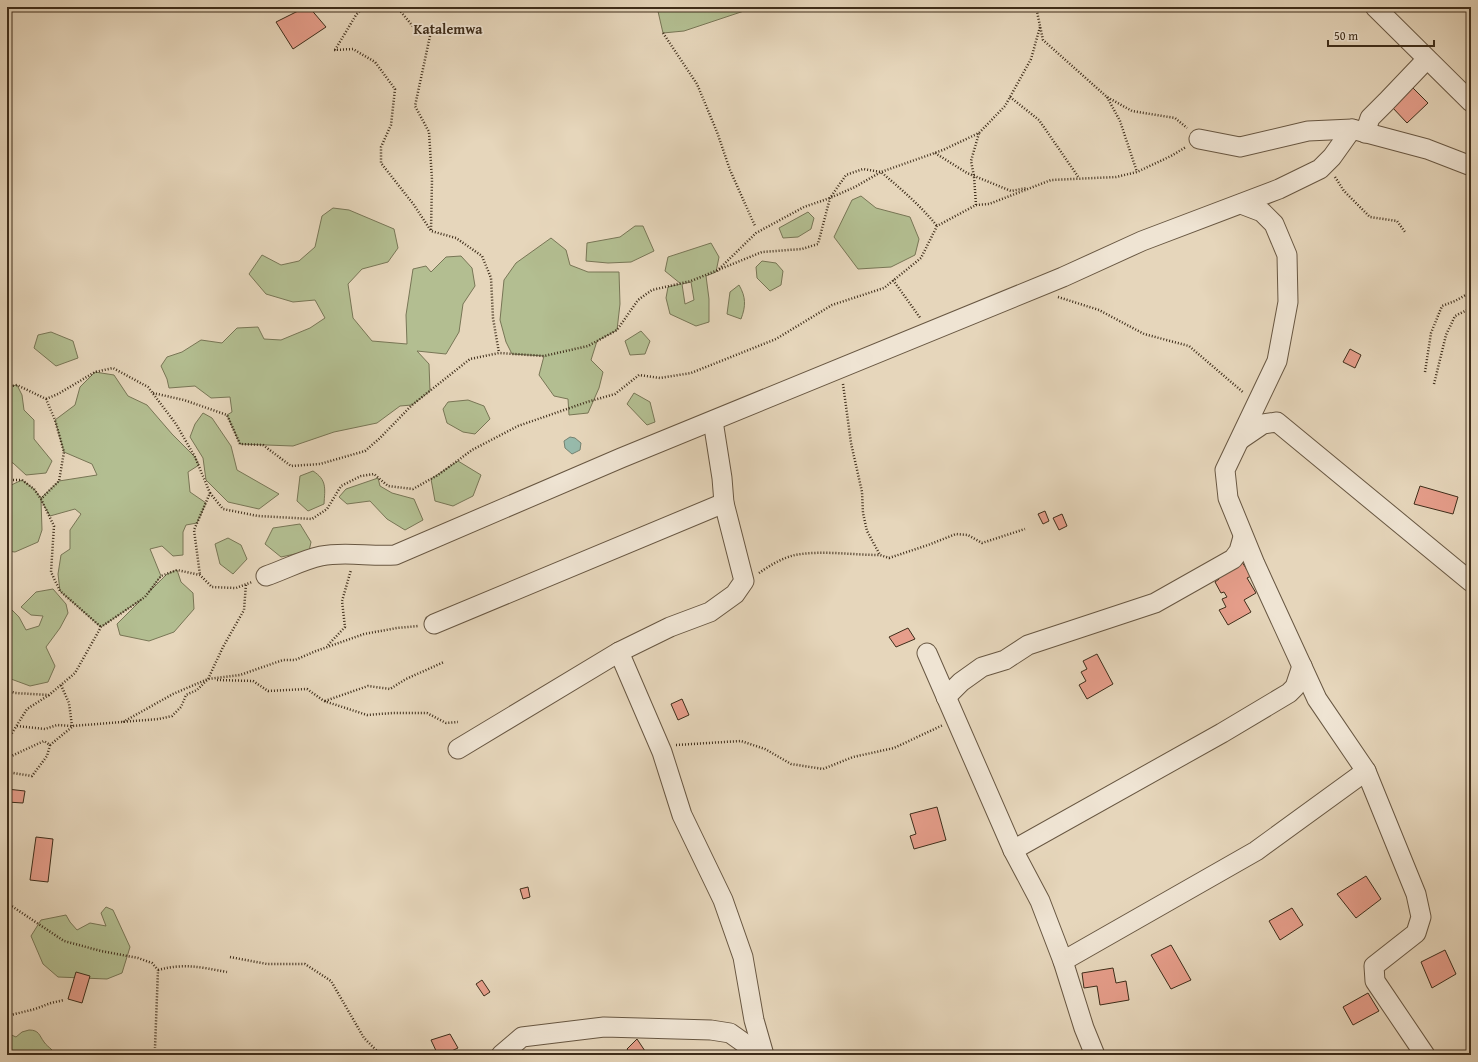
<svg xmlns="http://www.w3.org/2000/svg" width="1478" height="1062" font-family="'Gentium Book Plus',serif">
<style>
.green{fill:#b3be91;stroke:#787656;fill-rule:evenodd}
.water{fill:#97baab;stroke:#738271}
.building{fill:#e69e8b;stroke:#3e2d1a}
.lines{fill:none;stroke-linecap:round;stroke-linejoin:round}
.minor-casing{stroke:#685742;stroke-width:21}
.path{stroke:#3e2d1a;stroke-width:2.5;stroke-dasharray:1 2;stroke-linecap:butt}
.minor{stroke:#efe4d3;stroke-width:19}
.labels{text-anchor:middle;stroke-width:3.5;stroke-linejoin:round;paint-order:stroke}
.quarter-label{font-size:14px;font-weight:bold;fill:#3e2d1a;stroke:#efe4d3}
</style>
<rect width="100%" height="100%" fill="#e6d6bb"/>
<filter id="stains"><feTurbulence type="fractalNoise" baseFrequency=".005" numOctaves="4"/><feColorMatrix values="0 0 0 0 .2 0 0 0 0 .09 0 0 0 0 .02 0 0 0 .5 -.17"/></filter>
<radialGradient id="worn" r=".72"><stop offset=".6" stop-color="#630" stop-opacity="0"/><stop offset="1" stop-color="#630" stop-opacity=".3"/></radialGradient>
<g class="green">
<path d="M657,7H756L684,31L663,33Z"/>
<path d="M861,196L876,208L910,217L919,239L915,255L891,267L858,269L834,237L852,200Z"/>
<path d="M333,208L349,210L394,229L398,248L388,262L362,269L348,284L353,318L372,341L407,344L406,315L413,269L426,266L431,272L446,257L461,256L472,268L475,286L463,304L459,332L446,354L417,351L429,364L430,391L412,405L400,406L377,423L334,432L293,446L240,444L227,415L232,412L230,397L211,398L195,386L169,388L167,379L161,366L167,357L182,352L201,340L222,343L237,328L258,327L264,339L281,340L310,328L325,318L315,300L293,302L266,294L249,274L262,255L281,265L299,261L315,247L322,216Z"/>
<path d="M808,212L814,218L811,229L798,237L783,238L779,228Z"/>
<path d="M635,226H643L654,251L631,262L608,263L586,261L587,243L620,237Z"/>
<path d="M551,238L566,250L570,265L588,272H619L620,304L617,330L597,341L591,360L603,372L599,388L588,413L569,415L568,399L554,396L539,375L544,356L512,354L506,342L500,320L504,280L516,263Z"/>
<path d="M711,243L719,257L716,272L706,276L709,299V322L696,326L670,314L666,298L668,287L681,284L665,271L668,257ZM691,282L694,300L685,304L682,284Z"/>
<path d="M762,261L776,263L783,271L781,285L770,291L757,278L756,267Z"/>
<path d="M739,285C746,297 746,306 741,319L727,314L730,292Z"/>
<path d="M641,331L650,341L645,354L630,355L625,341Z"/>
<path d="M51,332L73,341L78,358L56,366L34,348L38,335Z"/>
<path d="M95,372L114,375L128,396L147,405L172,434L195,457L199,465L188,472L190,492L206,503L197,523L186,525L183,532V555L173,556L162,546L150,549L161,576L148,593L167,574L177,570L181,582L193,593L194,609L174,632L149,641L120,635L117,624L142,599L101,627L60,591L58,574L61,555L70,549V530L81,514L75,509L50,516L41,500L42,530L38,542L15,552L7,551V487L22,480L34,489L41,498L59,481L97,475L92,464L64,452L55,420L75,405L80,387Z"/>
<path d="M17,385L22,395L24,410L34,420V439L52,461L46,473L26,475L13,463L7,461V387Z"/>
<path d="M634,393L650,402L655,422L647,425L627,404Z"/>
<path d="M468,400L484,406L490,419L475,434L463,432L447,423L443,409L448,402Z"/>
<path d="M203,413L212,418L231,446L237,470L279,494L259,509L228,502L206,480L203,458L190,437L195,424Z"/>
<path d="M458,461L481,475L473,496L453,506L435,501L431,479Z"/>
<path d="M313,471C327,480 325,488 324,504L308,511L297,501L300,476Z"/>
<path d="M378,478L380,486L392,493L414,499L423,520L405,530L387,519L370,501L347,504L339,497L346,489Z"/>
<path d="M300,524L311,542L309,551L281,557L265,544L273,528Z"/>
<path d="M228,538L241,545L247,559L233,574L220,564L215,544Z"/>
<path d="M53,589L66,604L68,613L60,628L46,647L55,666L48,682L30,686L11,679L7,672V629L9,625L7,618L12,610L19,617L26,630L39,626L43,616L31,615L21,607L36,592Z"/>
<path d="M106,907L113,910L130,947L122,973L107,979L58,977L43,964L31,936L41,920L66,915L70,922L77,930L90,923L106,926L101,913Z"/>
<path d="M29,1030C39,1030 39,1035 44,1042C46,1045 49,1047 52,1050V1055H7V1033L16,1037L22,1032Z"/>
</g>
<path class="water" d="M570,437L575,438L581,443L580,450L572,454L565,448L564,441Z"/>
<g class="building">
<path d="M306,7H309L326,27L293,49L276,22Z"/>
<path d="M1413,88L1428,103L1407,123L1392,107Z"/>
<path d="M1350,349L1361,355L1355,368L1343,362Z"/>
<path d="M1420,486L1458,497L1453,514L1414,504Z"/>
<path d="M1045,511L1049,521L1043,524L1038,514Z"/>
<path d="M1062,514L1067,526L1059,530L1053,518Z"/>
<path d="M1242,562L1251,576L1247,578L1256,593L1244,600L1251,612L1228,625L1219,610L1226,607L1222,599L1227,597L1224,592L1221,593L1215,582L1219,579L1217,576Z"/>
<path d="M908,628L915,639L896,647L889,637Z"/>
<path d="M1097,654L1113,684L1087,699L1079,685L1086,681L1081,672L1087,669L1083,661Z"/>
<path d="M682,699L689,715L678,720L671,704Z"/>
<path d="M7,789L25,791L23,803L7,802Z"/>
<path d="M937,807L946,840L914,849L910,836L916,834L910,814Z"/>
<path d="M36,837L53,839L48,882L30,880Z"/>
<path d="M1366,876L1381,899L1356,918L1337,894Z"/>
<path d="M528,887L530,897L523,899L520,889Z"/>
<path d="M1292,908L1303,925L1280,940L1269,921Z"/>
<path d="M1171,945L1191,980L1171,989L1151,955Z"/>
<path d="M1445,950L1456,974L1432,988L1421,962Z"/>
<path d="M1113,968L1116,983L1126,981L1129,1000L1100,1005L1097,986L1084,988L1082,973Z"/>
<path d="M76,972L90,976L82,1003L68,999Z"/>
<path d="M482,980L490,992L484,996L476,984Z"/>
<path d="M1368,993L1379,1011L1353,1025L1343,1007Z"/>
<path d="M450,1034L458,1048L443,1055H438L431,1040Z"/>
<path d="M637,1039L645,1051L640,1055H631L627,1049Z"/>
</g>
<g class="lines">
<g class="minor-casing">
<g id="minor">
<path d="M1375,7L1471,102"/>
<path d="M1365,133L1370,118L1386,102L1427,59"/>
<path d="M1199,139L1240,147L1308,131L1352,129L1427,149L1471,166"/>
<path d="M1241,204L1262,212L1274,224L1287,255L1288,302L1277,361L1225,470L1228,498L1255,564L1317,699L1366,771L1416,894L1421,917L1416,933L1374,966L1375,981L1425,1055"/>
<path d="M1241,439L1263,424L1277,422L1471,582"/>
<path d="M266,576C284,570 302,560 321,556C345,551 371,557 395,555L621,458L1063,277L1142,241L1279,189L1320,169L1332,157L1352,129"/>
<path d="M434,624L724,503"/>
<path d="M619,652L662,752L682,815L723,900L743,957L754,1020L764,1055"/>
<path d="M927,653L1013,850L1040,901L1063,961L1084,1028L1095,1055"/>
<path d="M946,697L961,682L982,667L1005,660L1028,645L1155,603L1233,559L1239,551L1243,537"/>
<path d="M458,749L619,652L670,627L710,612L735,594L744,581L724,503L722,478L713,421"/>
<path d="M1013,850L1222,733L1289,693L1295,687L1302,666"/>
<path d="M1063,961L1256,851L1366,771"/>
<path d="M501,1055L522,1037L604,1027L676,1029L711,1030L730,1033L761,1055"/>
</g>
</g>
<g class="path">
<path d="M397,7L420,35"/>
<path d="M1036,7L1043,40L1107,97L1132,111L1175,118L1187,128"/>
<path d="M663,33L697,84L717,132L730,170L755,226"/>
<path d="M430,36L415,106L429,132L432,180L431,231"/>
<path d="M334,50L353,49L375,62L395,89L391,125L381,147V163L414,205L431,231L456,238L482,256L491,278L493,318L499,353"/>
<path d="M335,50L356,15L363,7"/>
<path d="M1010,97L1039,120L1079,178"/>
<path d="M1107,97L1120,121L1137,172"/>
<path d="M935,153L967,173L1011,191L1027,188"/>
<path d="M1335,177L1344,191L1370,217L1397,221L1405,232"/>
<path d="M976,205L974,176L971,161L979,133"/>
<path d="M717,271L756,233L804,207L830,198L855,187L881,172C901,189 921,206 937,226"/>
<path d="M893,280L921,319"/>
<path d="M1058,297L1099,310L1144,334L1189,346L1244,393"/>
<path d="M1425,372L1431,333L1442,306L1455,301L1471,292"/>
<path d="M843,384L851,443L862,492L863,513L867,531L880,555L889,558L928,545L956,534L968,535L982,543L1025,529"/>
<path d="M1434,384L1446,335L1455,316L1471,308"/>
<path d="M7,387L17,385L46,399L55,420L64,452L59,481L41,499"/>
<path d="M153,393L184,400L227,415L240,444L263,445L291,466L320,464L365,451L380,438L412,405L470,359L499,353L544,356L588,346L617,330L638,300L652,290L691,281L762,252L802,249L818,244L830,198L846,175L863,169L881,172L943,150L979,133L1005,106L1031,59L1040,27"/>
<path d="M46,399L58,394L95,372L113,368L148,387L176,424L195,457L210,493L194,530L200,575"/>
<path d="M7,480H22L34,489L41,499L54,526L51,572L60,591L101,627"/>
<path d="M210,493L223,509L258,516L312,519L327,509L341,486L361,476L374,474L388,486L413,489L438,475L472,450L518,426L587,402L615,394L639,375L660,378L691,373L776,339L832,305L884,288L921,258L937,226L976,205L989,204L1051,180L1116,177L1137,172L1171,156L1186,147"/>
<path d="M759,573C769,566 782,558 795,555C822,550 852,555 880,555"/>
<path d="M328,645L345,627L342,601L351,570"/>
<path d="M217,680L253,681L268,691L307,689L324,701L367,715L393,713H427L446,723L458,722"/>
<path d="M61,685L69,703L72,726"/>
<path d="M7,690L15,693L49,695L75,673L101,627L145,597L161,576L177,570L200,575L212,587L236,588L252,582"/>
<path d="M325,701L368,686L390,689L406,679L444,662"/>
<path d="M123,722L173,694L208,679L240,675L283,660H295L316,651L364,634L397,628L418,626"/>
<path d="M17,726L45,729L57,725L72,726L159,719L172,716L181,707L186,695L197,690L208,679L223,647L244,610L246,584"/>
<path d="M7,741L27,709L49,695"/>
<path d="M50,745L72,727"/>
<path d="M676,745L741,741L765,749L791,764L823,769L853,757L894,748L943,725"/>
<path d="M7,758L44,741L50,745L47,756L32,776L7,772"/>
<path d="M7,903L64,941L101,951L138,958L152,963L158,970L155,1048"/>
<path d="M230,957L267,964H305L331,981L364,1038L381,1055"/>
<path d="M158,970C185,963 199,967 227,972"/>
<path d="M7,1016L35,1009L51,1003L64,1000"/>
</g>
<use href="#minor" class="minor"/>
</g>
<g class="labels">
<g class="quarter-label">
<text x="448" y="34">Katalemwa</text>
</g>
</g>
<rect width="1478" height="1062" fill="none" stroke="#e6d6bb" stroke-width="24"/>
<rect x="8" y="8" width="1462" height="1046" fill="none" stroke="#3e2d1a" stroke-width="2"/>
<rect x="12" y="12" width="1454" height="1038" fill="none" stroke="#3e2d1a"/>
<path d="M1328 40v6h106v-6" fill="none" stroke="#3e2d1a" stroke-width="2"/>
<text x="1334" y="40" font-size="12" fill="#3e2d1a" stroke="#efe4d3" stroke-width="3" paint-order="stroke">50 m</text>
<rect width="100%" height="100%" filter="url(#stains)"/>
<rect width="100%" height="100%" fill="url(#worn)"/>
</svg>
